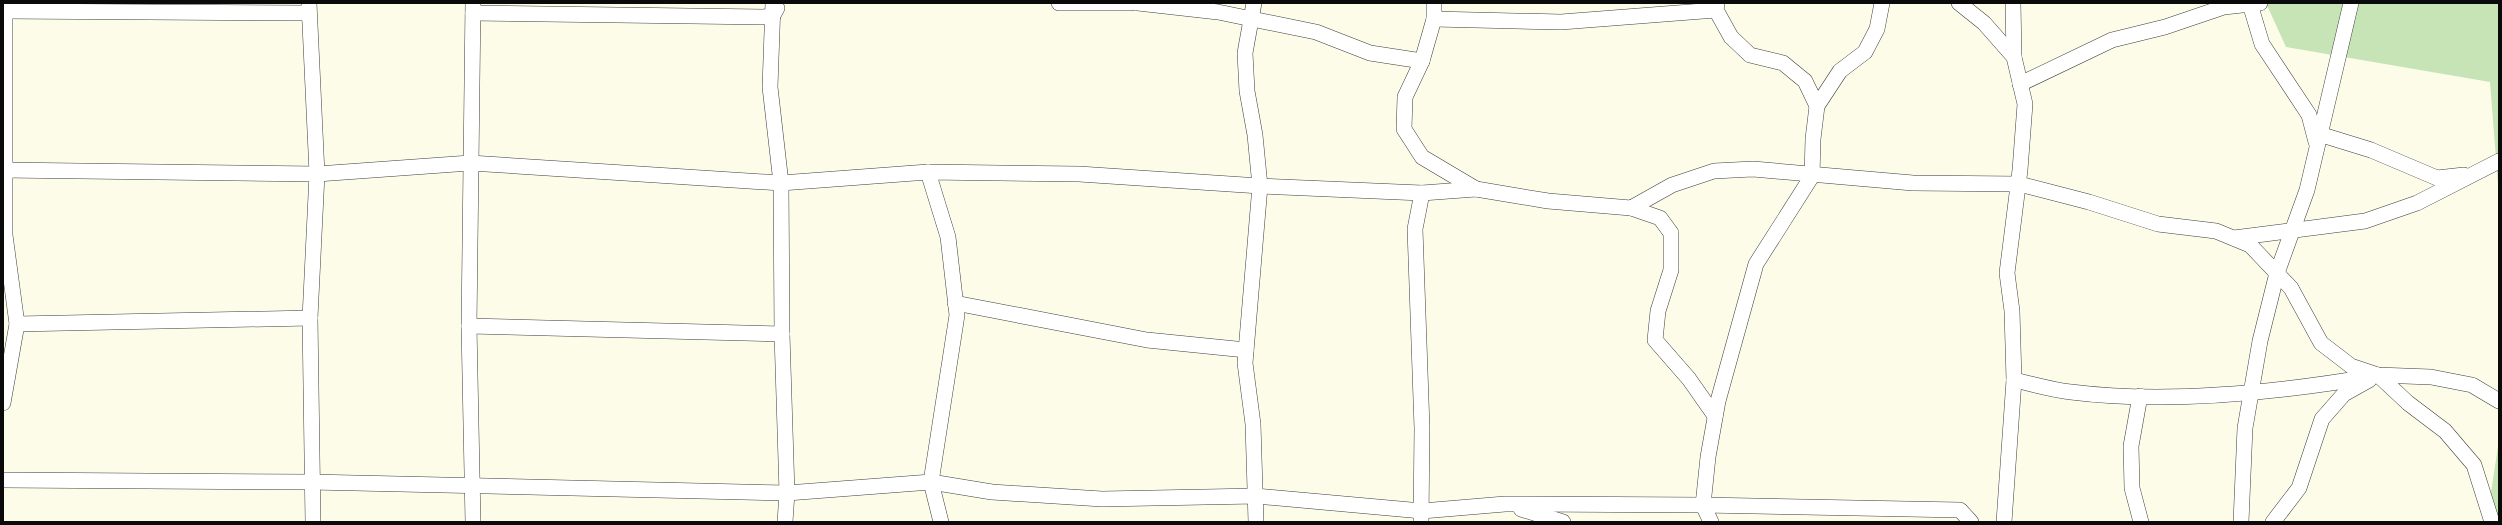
<svg xmlns="http://www.w3.org/2000/svg" width="2502" height="525" font-family="'Source Serif 4',serif">
<style>
.green{fill:#c6e4b5}
.lines{fill:none;stroke-linecap:round;stroke-linejoin:round}
.street-casing{stroke:#3d3d3d;stroke-width:16}
.street{stroke:#fff;stroke-width:15}
</style>
<rect width="100%" height="100%" fill="#fdfce8"/>
<g class="green">
<path d="M2266,3H2499V197L2490,82L2286,47Z"/>
<path d="M2499,440V522L2488,512Z"/>
</g>
<g class="lines">
<g class="street-casing">
<g id="street">
<path d="M309,3L317,174L310,318L313,522"/>
<path d="M773,3L770,87L781,183L782,334L787,493L785,522"/>
<path d="M1059,3H1131"/>
<path d="M1138,3L1218,12L1252,19L1316,32L1370,53L1422,61"/>
<path d="M1254,3L1245,53L1247,91L1255,135L1260,186L1245,363L1253,424L1256,522"/>
<path d="M1434,3V19L1422,61L1405,97L1404,129L1422,157L1476,189"/>
<path d="M1959,3L1984,23L2014,57L2025,104L2020,170L2007,273L2012,311L2014,380L2004,522"/>
<path d="M2013,3L2014,57"/>
<path d="M2250,4L2262,44L2309,115L2316,142"/>
<path d="M5,11L309,13"/>
<path d="M473,13L772,17L777,8"/>
<path d="M1434,19L1561,22L1716,10"/>
<path d="M2020,84L2112,40L2165,27L2224,7L2260,3"/>
<path d="M1817,106L1840,71L1865,52L1877,29L1882,3"/>
<path d="M2319,134L2371,150L2437,178L2464,175"/>
<path d="M3,170L317,174L470,163L781,183L928,172L1079,174L1260,186L1422,193L1476,189L1548,201L1631,208L1672,185L1714,171L1753,169L1913,183L2019,184L2089,202L2158,224L2216,231L2250,245L2291,288L2321,343L2351,366L2378,375L2431,377L2472,385L2499,401"/>
<path d="M928,172L948,237L957,315L931,482L941,522"/>
<path d="M1631,208L1660,218L1671,233V270L1658,311L1655,340L1689,379L1715,416"/>
<path d="M2234,238L2365,221L2417,203L2499,161"/>
<path d="M955,303L1147,340L1246,350"/>
<path d="M17,324L310,318"/>
<path d="M469,326L782,334"/>
<path d="M2378,375L2408,403L2445,431L2474,465L2492,522"/>
<path d="M2014,380C2033,384 2052,390 2071,392C2165,404 2281,392 2375,376"/>
<path d="M2140,396L2131,446L2132,488L2141,522"/>
<path d="M3,403L17,324L5,235V3"/>
<path d="M3,480L311,482L787,493L931,482L992,492L1102,499L1256,496L1422,511L1505,504L1703,505L1960,510L1971,522"/>
<path d="M1521,509L1563,522"/>
<path d="M473,522L469,326L473,3"/>
<path d="M1421,522L1422,428L1415,229L1422,193"/>
<path d="M1711,522L1703,505L1708,457L1718,401L1756,264L1812,176L1813,139L1817,106L1805,81L1783,63L1750,55L1731,37L1716,10L1717,3"/>
<path d="M2241,522L2245,428L2260,341L2277,273L2307,190L2351,3"/>
<path d="M2273,522L2299,488L2322,419L2344,394L2369,380"/>
</g>
</g>
<use href="#street" class="street"/>
</g>
<rect width="2502" height="525" fill="none" stroke="#0a0a0a" stroke-width="8"/>
</svg>
